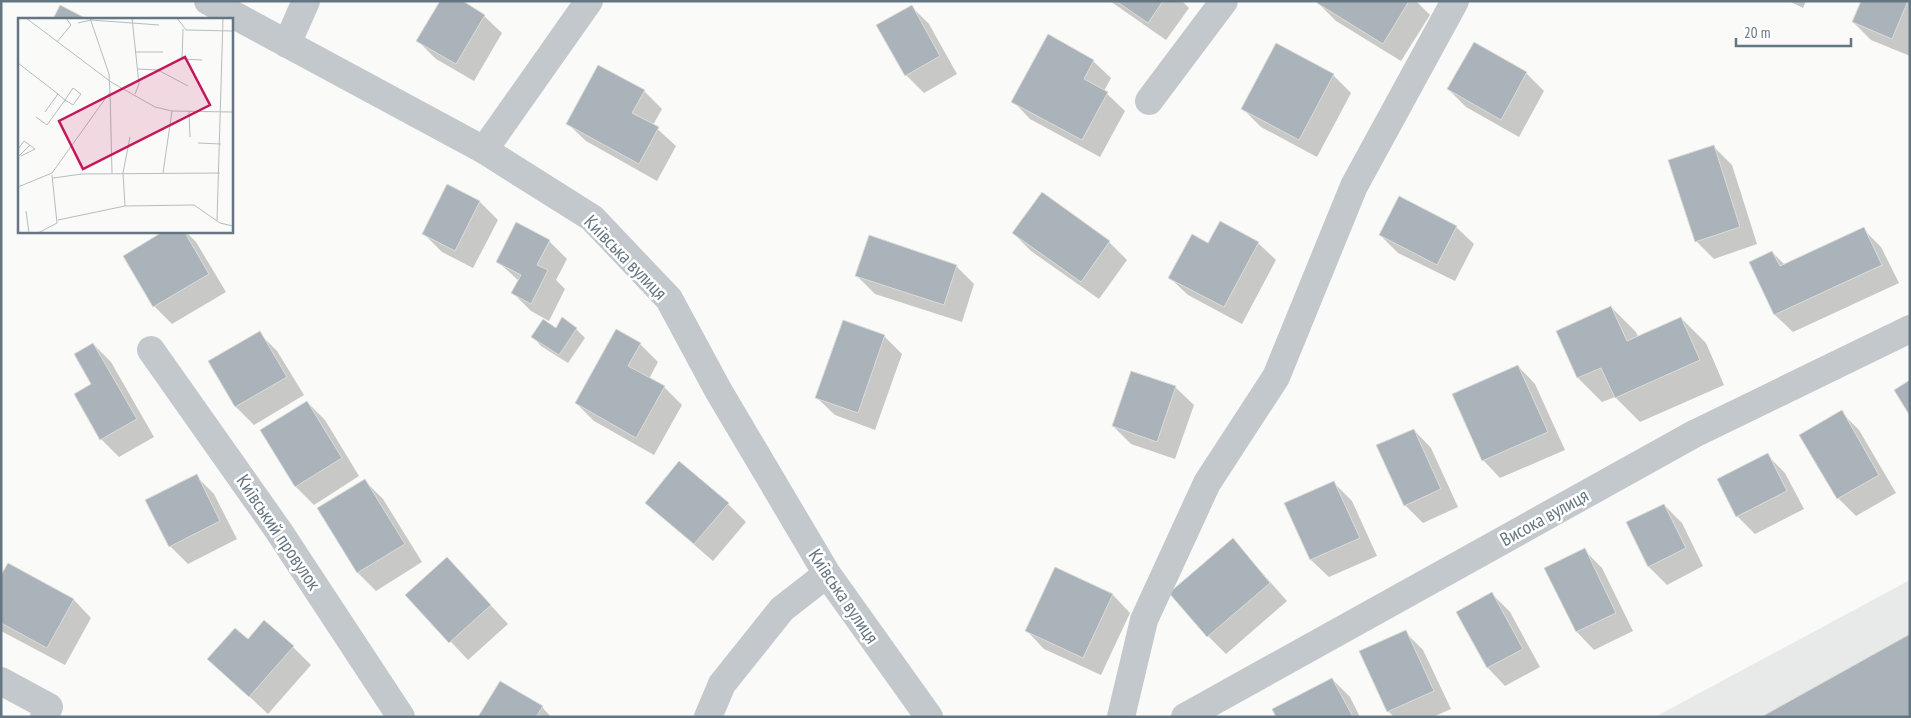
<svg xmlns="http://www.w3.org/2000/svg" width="1911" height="718" font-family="'PT Sans Narrow',sans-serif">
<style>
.built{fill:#e8e9e9}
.shadow{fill:#0003}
.building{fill:#aab3b9;stroke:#dcdcda}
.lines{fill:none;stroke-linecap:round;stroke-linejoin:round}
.minor{stroke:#c3c8cc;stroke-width:28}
.labels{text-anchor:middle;stroke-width:5;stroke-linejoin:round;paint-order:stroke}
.street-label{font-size:19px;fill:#657683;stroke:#fff}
.inset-road{fill:none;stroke:#b5bdc2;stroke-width:1}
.view{fill:#c2185b;fill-opacity:0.15;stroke:#c2185b;stroke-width:2.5}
.inset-edge{fill:none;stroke:#657683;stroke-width:2.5}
</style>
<rect width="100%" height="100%" fill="#fafaf8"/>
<path class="built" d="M1910,580V717H1655Z"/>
<g class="shadow">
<path d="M1110,1H1182L1189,8L1166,40Z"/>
<path d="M1319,1H1416L1430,15L1401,61L1336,21L1318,3Z"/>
<path d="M1789,1H1806L1803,8Z"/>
<path d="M1862,1H1910V56L1871,40L1853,22Z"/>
<path d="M911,6L929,24L957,74L924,93L906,75Z"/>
<path d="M484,16L502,33L474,81L436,59L418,41Z"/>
<path d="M1093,61L1111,78L1104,91L1125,111L1100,157L1030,119L1013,101Z"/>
<path d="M1526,73L1544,91L1519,137L1466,107L1448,89Z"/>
<path d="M1333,75L1351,93L1317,157L1261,127L1243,109Z"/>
<path d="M644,91L662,109L653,125L676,146L657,181L586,141L568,124Z"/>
<path d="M1714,147L1732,165L1757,244L1714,259L1696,241Z"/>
<path d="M448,186L480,202L498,220L473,268L442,252L424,234Z"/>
<path d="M1456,227L1474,244L1455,281L1398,253L1380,235Z"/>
<path d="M1863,229L1881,247L1899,283L1793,332L1775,315L1751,262L1772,252L1785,265Z"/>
<path d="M167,231H185L196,242L226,292L172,324L154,306Z"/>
<path d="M1013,233L1109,242L1127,260L1099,299L1031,251Z"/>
<path d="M549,241L567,259L556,280L565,289L549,321L531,311L513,293L519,281L498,262Z"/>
<path d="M1258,243L1276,260L1242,324L1188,295L1170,278Z"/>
<path d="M956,266L974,284L962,322L875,294L857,276Z"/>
<path d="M1611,307L1636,332L1638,337L1681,318L1706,343L1724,385L1640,422L1615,397L1602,402L1578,378Z"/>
<path d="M576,329L585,338L568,363L541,346L532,336Z"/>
<path d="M259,333L277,351L304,395L254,425L236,407L210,362Z"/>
<path d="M884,336L902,354L875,430L835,415L817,398Z"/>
<path d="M93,344L111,362L154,437L119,457L101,439L93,384Z"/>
<path d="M640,344L658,362L649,379L664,387L682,405L654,455L594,421L576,403Z"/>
<path d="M1518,366L1535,384L1565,450L1500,478L1483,460Z"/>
<path d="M1131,373L1176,388L1194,405L1175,459L1131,444L1113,426Z"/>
<path d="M307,402L325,420L359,476L314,505L296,487L261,430Z"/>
<path d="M1841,412L1859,430L1896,493L1856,516L1838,498Z"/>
<path d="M1414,430L1431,448L1458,507L1423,523L1405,505Z"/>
<path d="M1767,455L1785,473L1804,509L1755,534L1737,516Z"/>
<path d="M196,476L214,494L237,539L188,564L170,546Z"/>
<path d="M365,481L383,499L422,562L376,591L358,573L319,509Z"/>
<path d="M1334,483L1352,501L1377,556L1329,577L1311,560Z"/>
<path d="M646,503L728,504L746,522L713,561Z"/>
<path d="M1664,505L1682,523L1703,566L1667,585L1649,567L1628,523Z"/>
<path d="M1233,540L1287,601L1226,654L1208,636Z"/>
<path d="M1584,550L1602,568L1633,631L1594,650L1577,632Z"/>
<path d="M447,558L508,624L468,660L407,595Z"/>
<path d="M1056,569L1113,595L1130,613L1101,675L1044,649L1027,631Z"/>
<path d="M1,577L74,600L91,618L65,665L1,631Z"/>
<path d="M1492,594L1510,612L1540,667L1505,686L1488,668L1458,612Z"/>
<path d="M1405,632L1423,650L1451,709L1433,717H1394L1388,711Z"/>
<path d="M248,641L293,647L311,665L268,714L209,659Z"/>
<path d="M1332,679L1350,697L1360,717H1277Z"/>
<path d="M542,707L551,717H479Z"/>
</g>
<g class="building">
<path d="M440,1H463L485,15L456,64L416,41Z"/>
<path d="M1116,1H1163L1148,23Z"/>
<path d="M1318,1H1409L1383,44L1317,3Z"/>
<path d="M1861,1H1908L1892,39L1852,22Z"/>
<path d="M60,5L87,19H53Z"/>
<path d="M912,5L940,56L905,76L876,25Z"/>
<path d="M1048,34L1094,60L1084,79L1108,92L1082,140L1011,102Z"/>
<path d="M1474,42L1527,72L1501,120L1447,89Z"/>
<path d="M1276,43L1334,74L1299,140L1241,109Z"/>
<path d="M598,65L645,90L632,113L659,127L639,164L566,124Z"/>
<path d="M1714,145L1740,227L1695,242L1668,160Z"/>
<path d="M447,184L480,201L455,251L422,234Z"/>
<path d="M1042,192L1110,241L1081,282L1012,233Z"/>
<path d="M1399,196L1457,226L1437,265L1379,235Z"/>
<path d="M1220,221L1259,242L1224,307L1168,278L1192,234L1208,243Z"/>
<path d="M516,222L550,240L537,265L548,270L531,304L511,293L521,275L496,262Z"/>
<path d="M1864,227L1882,265L1774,315L1749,262L1772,251L1780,266Z"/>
<path d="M164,231H184L209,274L153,307L123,256Z"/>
<path d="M869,235L957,265L944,305L855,276Z"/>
<path d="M1611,306L1627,341L1681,317L1700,360L1615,398L1601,368L1577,378L1556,331Z"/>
<path d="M562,317L577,328L559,355L531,337L543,319L556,328Z"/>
<path d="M843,320L885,335L858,413L815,398Z"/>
<path d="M616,329L641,343L628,366L665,386L636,438L575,403Z"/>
<path d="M260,331L287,377L235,407L208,361Z"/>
<path d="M93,343L137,419L100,440L74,394L91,384L74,354Z"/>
<path d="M1518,365L1548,432L1482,461L1452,394Z"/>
<path d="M1131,371L1176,386L1157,442L1112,426Z"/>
<path d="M1910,380V416L1894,390Z"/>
<path d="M307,401L342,458L295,487L260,430Z"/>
<path d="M1842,410L1879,475L1837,499L1799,435Z"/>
<path d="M1414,429L1441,489L1404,506L1376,445Z"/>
<path d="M1768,453L1787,491L1736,517L1717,479Z"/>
<path d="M679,461L729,503L694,544L645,503Z"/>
<path d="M197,474L220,521L169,547L145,500Z"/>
<path d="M365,479L405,544L357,573L317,508Z"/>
<path d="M1334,481L1360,538L1310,560L1284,503Z"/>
<path d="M1664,504L1686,548L1648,567L1626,522Z"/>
<path d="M1233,538L1270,583L1207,637L1169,593Z"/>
<path d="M1585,548L1616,613L1576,632L1544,568Z"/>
<path d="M447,557L491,605L449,643L405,595Z"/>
<path d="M8,563L74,599L47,648L1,623V575Z"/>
<path d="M1055,567L1113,594L1083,658L1025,631Z"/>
<path d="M1492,592L1523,649L1487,668L1456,612Z"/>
<path d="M264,620L294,646L249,697L207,659L235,628L248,639Z"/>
<path d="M1406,630L1434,691L1387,712L1359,651Z"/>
<path d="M1910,634V717H1761Z"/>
<path d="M1332,678L1353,717H1276L1272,709Z"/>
<path d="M500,681L543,706L536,717H478Z"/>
</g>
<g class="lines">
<g class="minor">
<path d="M208,1L484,150L592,218L669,299L718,390L827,574L929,717"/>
<path d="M287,44L306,1"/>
<path d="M1149,101L1224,1"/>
<path d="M484,150L589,1"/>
<path d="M151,350L278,530L401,717"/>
<path d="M1,681L49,707L44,717"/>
<path d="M708,717L722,684L782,609L827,574"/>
<path d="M1121,717L1144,620L1207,483L1276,377L1354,186L1455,1"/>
<path d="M1185,717L1694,434L1910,329"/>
</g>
</g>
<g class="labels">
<g class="street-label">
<text transform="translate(626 257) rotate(46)" y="7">Київська вулиця</text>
<text transform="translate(1544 517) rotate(-29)" y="7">Висока вулиця</text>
<text transform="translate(279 532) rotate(56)" y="7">Київський провулок</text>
<text transform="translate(844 596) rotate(56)" y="7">Київська вулиця</text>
</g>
</g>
<g transform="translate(18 18)">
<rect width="215" height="215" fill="#fafaf8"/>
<path class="inset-road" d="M8,0L93,64L137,89L154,93L215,94M114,0L121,66L117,76M159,0L168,12L215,13M60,5L73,2L141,7M165,11L164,41L184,42M39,24L53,7L48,0M117,34H145M0,45L40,76L41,77L47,82L52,85L55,87L63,76L55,70L47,82L29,107L18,99M119,51L140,52L170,68M92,74L94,155M171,93L172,119M27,94L40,76M180,125L203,126M0,131L6,123L17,131L3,138M0,139L12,127M145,155L154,93M35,160L64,156L202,155M0,169L34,155L92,74L91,56L72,0M107,188L105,155L112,119M8,193L11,215M40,202L107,188L176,187L202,205L215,208M199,203L205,0M20,215L39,205L34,157"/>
<path class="view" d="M167,39L192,87L65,151L41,103Z"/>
<rect width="215" height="215" class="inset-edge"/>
</g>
<rect width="1911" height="718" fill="none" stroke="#657683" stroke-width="5"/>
<path d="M1736 38v8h115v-8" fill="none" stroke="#657683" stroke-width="2.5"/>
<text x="1744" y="38" font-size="15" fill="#657683" stroke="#ffffff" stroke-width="4" paint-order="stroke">20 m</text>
</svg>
